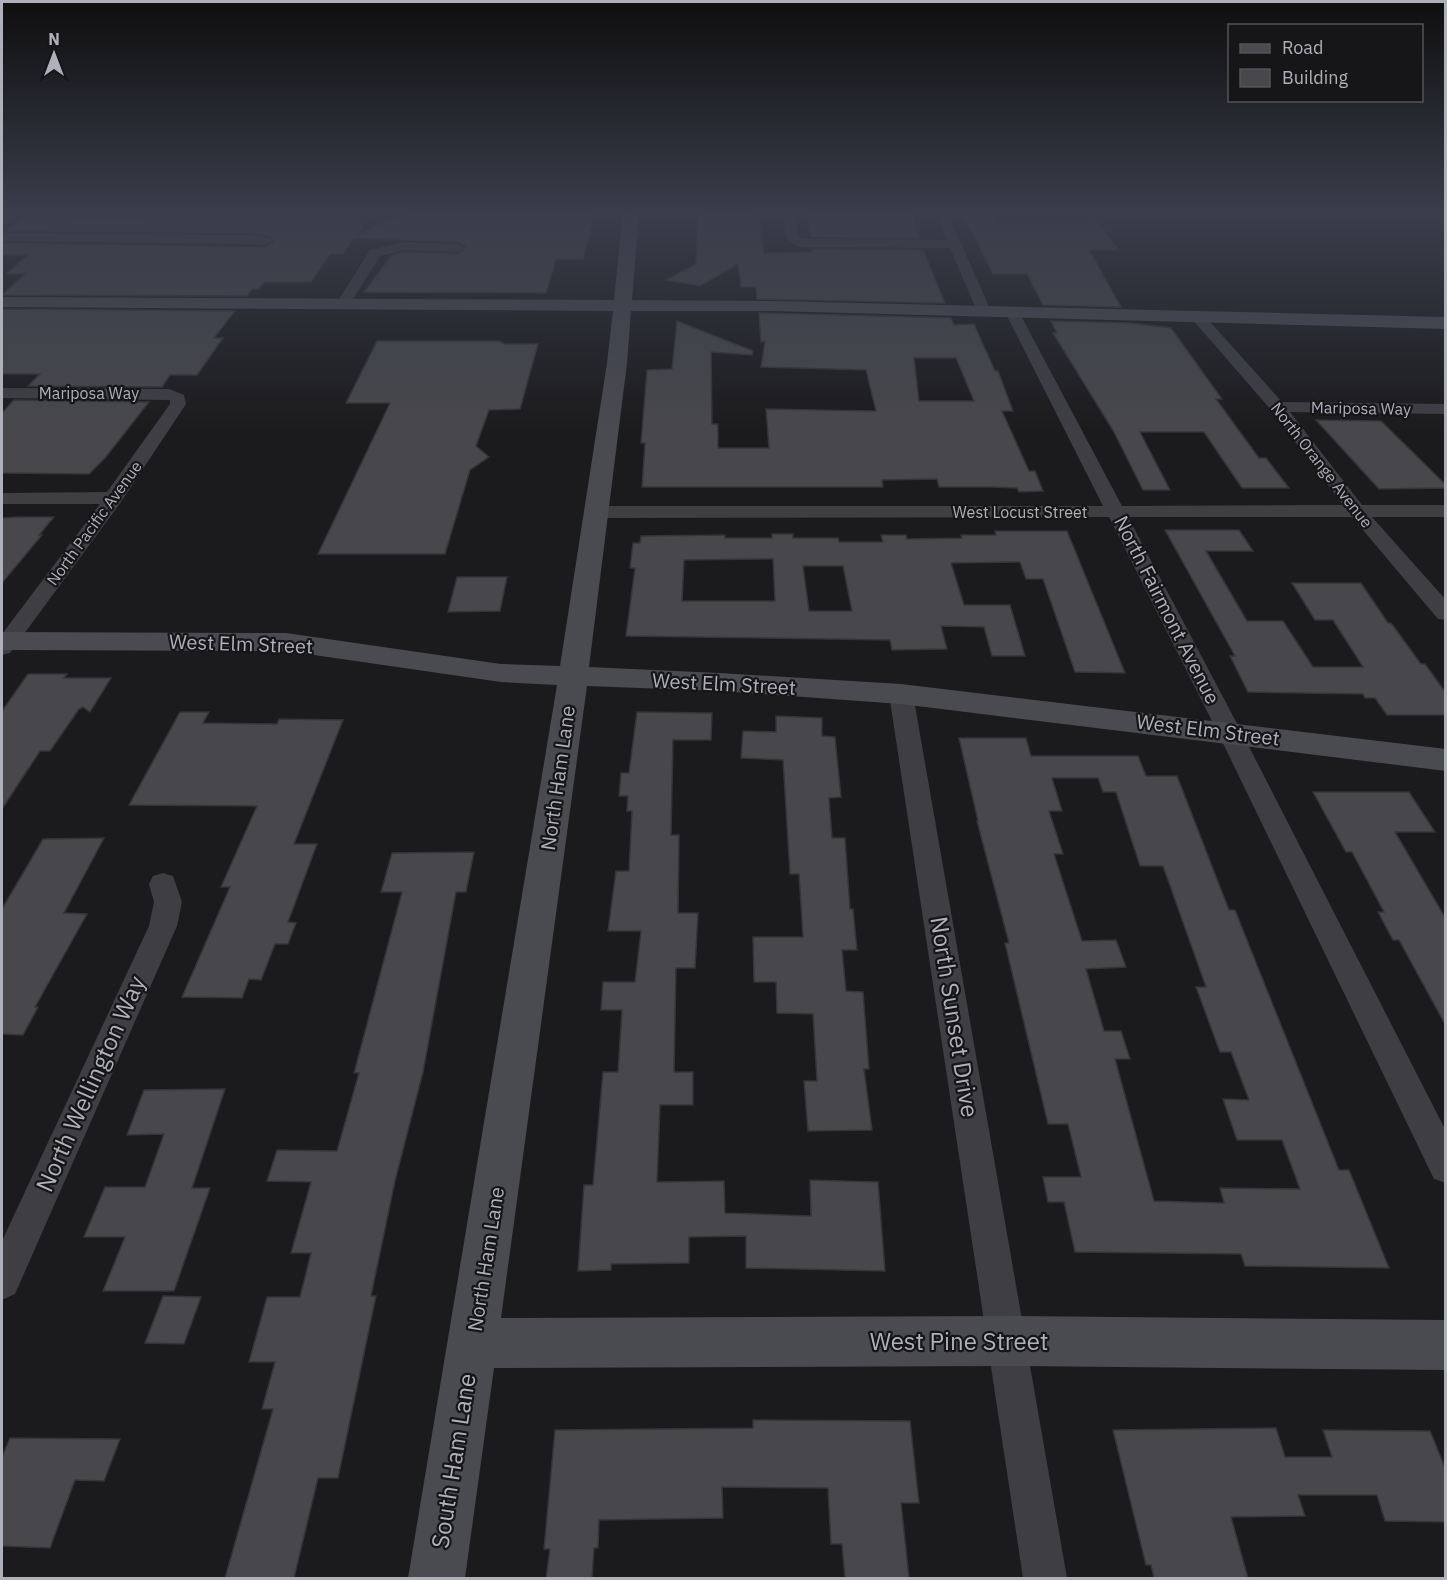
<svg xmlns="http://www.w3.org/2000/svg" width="1447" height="1580" font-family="'IBM Plex Sans',sans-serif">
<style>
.building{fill:#48484c;stroke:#353538;stroke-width:1.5;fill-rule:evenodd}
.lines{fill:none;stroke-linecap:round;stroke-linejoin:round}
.street{fill:#3e3e43;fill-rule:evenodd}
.secondary{fill:#4a4a51;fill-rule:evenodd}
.labels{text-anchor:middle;stroke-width:4.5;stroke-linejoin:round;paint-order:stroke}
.far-street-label{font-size:16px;fill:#aeb0ba;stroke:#161517}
.street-label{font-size:20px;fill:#aeb0ba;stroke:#161517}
.near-street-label{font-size:24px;fill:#aeb0ba;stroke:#161517}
</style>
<rect width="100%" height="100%" fill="#1b1a1c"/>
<g class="building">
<path d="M408,212H595L583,259H556L546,293L364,292L392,255L404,252L458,254L466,247L458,242L354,238L343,254H330L311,282H264L259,289H252L247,296L2,295L25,274H6L28,255H2V243L266,247L274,241L270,236L251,233L6,231L24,217L142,219L146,216L313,218L308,223H365L357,235Z"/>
<path d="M698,212H758L764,253L812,252V249L923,250L945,303L757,299L756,287H741L738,264L700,286L666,280L696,264Z"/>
<path d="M807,212H911L919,238L811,237Z"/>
<path d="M963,215H993L998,224L1098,223L1119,250H1089L1121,307L1043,305L1027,274H993Z"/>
<path d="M2,309L235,311L214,338H223L197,375H170L162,387L28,386L40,374H2Z"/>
<path d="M759,313L951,318L954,325L974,324L995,371H998L1013,411H1002L1029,471H1035L1043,491L1019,492L1017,488L992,487H939L937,479L882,480L883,487H642L645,443H641L647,370L672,369L677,321L753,351L752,355L711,352L712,424H718V448H769L766,409L876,411L866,370L761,367L765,341L761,342ZM914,358H956L974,401H919Z"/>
<path d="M1051,321L1130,323L1171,328L1222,399H1216L1259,458H1266L1289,488H1242L1204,432H1140L1170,490H1143L1114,432L1053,333H1057Z"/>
<path d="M377,341H499L505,344H538L520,409L489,410L476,446L489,457L470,470L445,554H318L390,403H346Z"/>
<path d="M14,400L149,402L105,458L89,474L2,473V413Z"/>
<path d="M1316,420L1381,421L1446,485V488L1379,489Z"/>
<path d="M19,517H54L39,535H42L2,583V518Z"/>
<path d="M1165,530H1239L1253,551H1206L1247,621H1283L1313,667H1363L1333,620H1315L1292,583H1361L1388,623H1391L1421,664H1425L1446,693V715H1387L1375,698H1365L1363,694L1248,692L1230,656H1235Z"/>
<path d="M995,531H1067L1125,673L1075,672L1043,579H1026L1020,562L951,563L964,605H1010L1025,656H992L984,627L941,626L947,649L892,650L890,640L626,636L635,568H630L633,543H640L641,536L725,535V538H772V534H793V538H838L839,542H883L881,535H906L907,539L962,538L961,535H996ZM773,559L775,601H682L684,560ZM803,566H843L852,611H809Z"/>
<path d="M457,577H507L500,611L448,612Z"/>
<path d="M28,674H67L64,678H111L90,712L83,707L79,709L50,751H40L2,809V711Z"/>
<path d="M180,712H209L203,723L277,724L279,719L343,720L294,844H317L288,922L296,923L288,944H275L261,980L249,979L242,998L182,997L230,887H221L257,806L129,805Z"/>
<path d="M637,712L712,713L711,740H673L671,835H679L678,913H698L695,968H676L674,1072H693V1105H660L657,1182L724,1181L725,1213L811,1216L810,1180L878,1182L885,1271L746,1268V1236L689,1237V1263L611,1264V1270L578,1271L584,1185H593L603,1072H618L622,1010H601L603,982H635L641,931H608L616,871H629L632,811H627L628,796H619L621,773H629Z"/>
<path d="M776,716L822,718V736L835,737L841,797L829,798L832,838H845L850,909H853L857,950H842L846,991L863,992L869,1069H864L872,1130L808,1131L804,1081H817L813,1014L777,1013L776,982H754L753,937H803L799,874H790L783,760L741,758L743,731L776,732Z"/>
<path d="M959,738H1026L1031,756H1138L1146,776H1177L1229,910H1235L1339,1170H1349L1389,1268L1245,1266L1241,1254L1075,1252L1064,1202H1048L1043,1177H1081L1068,1124H1048L1005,943H1009L977,821H978ZM1052,778H1098L1103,792H1116L1140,866H1163L1206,987H1196L1220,1052H1231L1249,1100L1223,1099L1237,1140H1282L1300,1189L1220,1188L1224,1203L1154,1201L1115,1059H1130L1121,1031H1104L1086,969L1126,967L1116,940L1082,941L1054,854H1063L1049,811H1062Z"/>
<path d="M1313,792H1409L1435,832H1395L1446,919V1026L1399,940H1393L1378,912H1384L1352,852H1346Z"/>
<path d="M104,838L64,913L87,914L35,1007H38L23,1035L2,1034V909L43,839Z"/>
<path d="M474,852L466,892H456L423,1072L395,1181L371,1296H376L338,1478H318L294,1578H225L273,1409H262L275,1362H249L267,1297H300L311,1253H291L311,1182L267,1181L277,1150L337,1151L359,1073H354L402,892H381L392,853Z"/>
<path d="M225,1089L192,1188H210L174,1291H103L125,1237H84L105,1187H145L164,1134L127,1135L144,1090Z"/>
<path d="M163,1296L201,1297L184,1344L145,1343Z"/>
<path d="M753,1420L910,1421L919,1503H901L909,1578H845L842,1544H831L828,1488L722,1487L723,1518L599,1520L598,1548H594L592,1578H546L550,1549H544L555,1430L753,1428Z"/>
<path d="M1276,1428L1285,1457H1332L1323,1430L1430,1431L1446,1470V1522L1385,1521L1377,1495H1298L1305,1516L1231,1517L1248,1578H1154L1151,1565H1146L1113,1430Z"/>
<path d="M10,1438L120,1439L104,1481L75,1480L50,1548L2,1546V1457Z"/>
</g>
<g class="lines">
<g class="street">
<path d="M7,212H20L6,224H2V216Z"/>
<path d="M781,212H793L799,237L802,239L947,240L935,212H947L991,311L984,315L977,311L950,248L799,247L787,239Z"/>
<path d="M2,233L251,235L270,238L272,241L266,245L2,241Z"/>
<path d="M404,242L458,244L464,248L458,252L404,250L380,256L348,307H338L336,304L370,250Z"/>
<path d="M1012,308L1019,312L1122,506L1343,505L1271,410L1193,320L1191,317L1193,314H1203L1282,402L1446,404V414L1290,412L1362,505H1446V517H1372L1446,600V620L1438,619L1352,517H1128L1242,733L1446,1131V1183L1434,1179L1218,733L1109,517L595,518L588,516L586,512L588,508L595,506H1103L1005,312Z"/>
<path d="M2,388L169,389L184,395L186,404L121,502L10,653L2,655V634L100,504H2V493L107,492L170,404V400L2,398Z"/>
<path d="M901,687L909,689L913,694L1067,1578H1023L889,694L893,689Z"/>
<path d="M163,873L173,876L182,902L177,926L15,1294L2,1300V1241L149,926L154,902L149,884L153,876Z"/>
</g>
<path class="secondary" d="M623,212H639L632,300L772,301L1446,317V329L772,311H631L627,363L589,667L719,673L901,684L1446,749V771L901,704L719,691L587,686L501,1318L1005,1316L1446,1320V1370L1005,1366L494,1368L465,1578H408L557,685L501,682L286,651L2,650V632L286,633L501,664L560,666L607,363L613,311L2,307V297L614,300Z"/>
</g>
<linearGradient id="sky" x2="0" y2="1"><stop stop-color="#0f0e0f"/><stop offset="0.49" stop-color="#393e4b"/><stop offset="1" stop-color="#393e4b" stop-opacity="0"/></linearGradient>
<rect width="1447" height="433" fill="url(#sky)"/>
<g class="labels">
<g class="far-street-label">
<text x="89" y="399">Mariposa Way</text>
<text transform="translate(1361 408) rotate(1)" y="6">Mariposa Way</text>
<text transform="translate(1322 465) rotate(52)" y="6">North Orange Avenue</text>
<text x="1020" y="518">West Locust Street</text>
<text transform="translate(94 523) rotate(-54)" y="6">North Pacific Avenue</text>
</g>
<g class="street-label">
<text transform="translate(1167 610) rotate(63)" y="7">North Fairmont Avenue</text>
<text transform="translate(241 644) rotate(2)" y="7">West Elm Street</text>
<text transform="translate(724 684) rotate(3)" y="7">West Elm Street</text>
<text transform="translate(1208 730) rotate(7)" y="7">West Elm Street</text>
<text transform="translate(558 778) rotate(-82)" y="7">North Ham Lane</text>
<text transform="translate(486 1259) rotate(-81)" y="7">North Ham Lane</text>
</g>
<g class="near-street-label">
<text transform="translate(954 1017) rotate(81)" y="8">North Sunset Drive</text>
<text transform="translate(91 1084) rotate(-66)" y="8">North Wellington Way</text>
<text x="959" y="1350">West Pine Street</text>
<text transform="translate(454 1461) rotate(-81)" y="8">South Ham Lane</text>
</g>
</g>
<rect width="1447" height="1580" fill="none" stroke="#aeb0ba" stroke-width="6"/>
<rect x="1228" y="24" width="195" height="78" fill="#161517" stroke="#535358" stroke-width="1.5"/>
<rect x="1240" y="44" width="30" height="9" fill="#4a4a51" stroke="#535358" stroke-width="1.5"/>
<text x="1282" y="54" font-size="18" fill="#aeb0ba">Road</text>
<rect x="1240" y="69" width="30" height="18" fill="#48484c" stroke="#535358" stroke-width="1.5"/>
<text x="1282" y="84" font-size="18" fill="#aeb0ba">Building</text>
<g transform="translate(54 54)" stroke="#161517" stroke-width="4.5" paint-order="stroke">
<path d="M0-4.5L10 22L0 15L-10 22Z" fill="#aeb0ba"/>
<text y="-9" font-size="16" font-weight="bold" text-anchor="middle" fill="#aeb0ba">N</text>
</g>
</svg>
